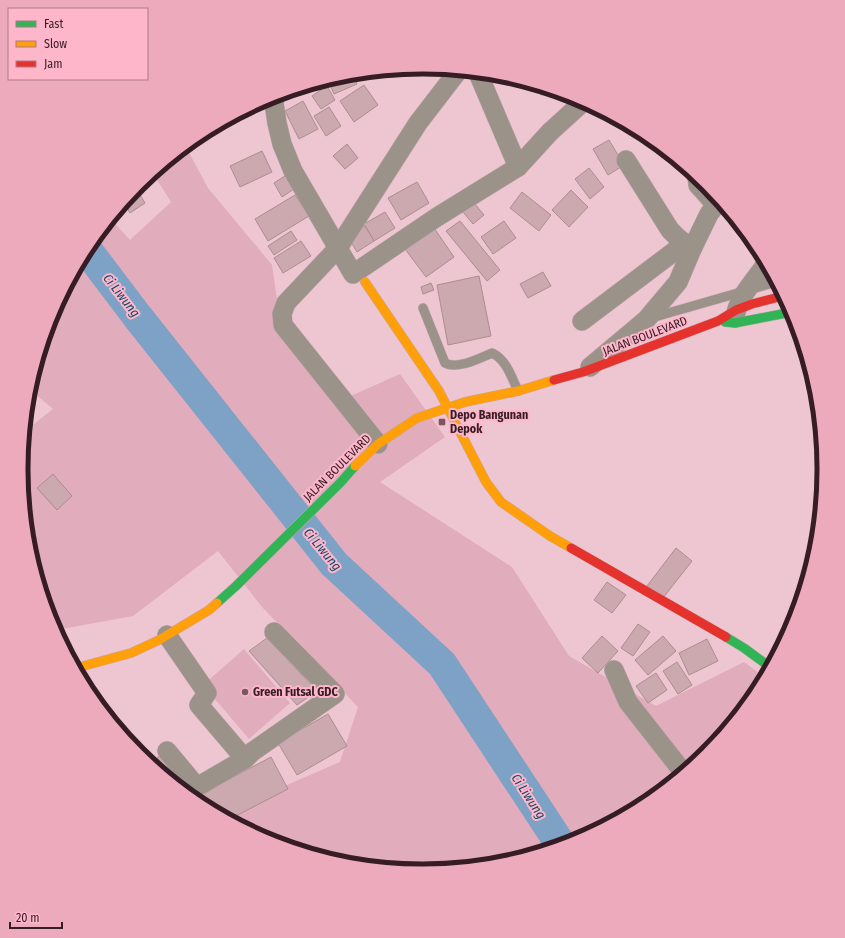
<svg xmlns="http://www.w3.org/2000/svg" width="845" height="938" font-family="'Fira Sans Condensed',sans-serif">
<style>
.green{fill:#e1acbc}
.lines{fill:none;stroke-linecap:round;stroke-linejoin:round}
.river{stroke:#7da2c6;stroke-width:31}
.building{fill:#cba9ae;stroke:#ab8d92}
.lane-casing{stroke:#c6a7b0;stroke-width:10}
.street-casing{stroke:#c6a7b0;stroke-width:20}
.fast-casing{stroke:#c6a7b0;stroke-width:10}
.slow-casing{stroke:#c6a7b0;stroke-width:10}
.jam-casing{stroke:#c6a7b0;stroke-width:10}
.lane{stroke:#9b938a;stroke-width:9}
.street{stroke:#9b938a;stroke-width:19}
.fast{stroke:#30b455;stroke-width:9}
.slow{stroke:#ff9f0a;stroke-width:9}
.jam{stroke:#e5322d;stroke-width:9}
.poi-dot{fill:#765861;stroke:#feb6ca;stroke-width:1.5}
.labels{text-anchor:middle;stroke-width:4;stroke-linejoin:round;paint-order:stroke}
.street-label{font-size:12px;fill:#361c24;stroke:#feb6ca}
.poi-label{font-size:12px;font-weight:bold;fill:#361c24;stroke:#feb6ca;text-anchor:start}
.water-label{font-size:13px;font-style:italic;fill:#114868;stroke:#feb6ca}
.rim{fill:none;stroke:#361c24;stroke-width:5}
</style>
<rect width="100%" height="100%" fill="#eec6d1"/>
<g class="green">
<path d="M186,147L208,188L272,265L282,334L344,399L400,374L445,437L380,482L512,567L569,656L656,706L744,662L764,677L756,692L706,753L645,803L576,840L501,863L422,870L344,863L269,840L220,814L340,762L358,707L262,607L218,551L133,616L56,630L51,622L29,547L21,469L25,431L53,409L29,389L52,315L89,246L111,219L130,240L171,202L153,173Z"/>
<path d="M244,649L290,703L249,739L203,685Z"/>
</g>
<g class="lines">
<path class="river" d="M87,250L137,316L334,564L442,664L561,845"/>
</g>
<g class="building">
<path d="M353,74L357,84L334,94L328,80L344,75Z"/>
<path d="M364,85L378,105L354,122L340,101Z"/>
<path d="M327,86L335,100L321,109L312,96Z"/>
<path d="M539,87L556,92L541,95Z"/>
<path d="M303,101L318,129L299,139L285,111Z"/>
<path d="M329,107L341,126L326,136L314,116Z"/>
<path d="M637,131L646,135L659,146L655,150L637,132Z"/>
<path d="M609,140L624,165L608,175L593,149Z"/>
<path d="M347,144L358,158L345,169L333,156Z"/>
<path d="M262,151L272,172L240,187L230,166Z"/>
<path d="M589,168L604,187L590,199L575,179Z"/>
<path d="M288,174L297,187L282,197L274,183Z"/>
<path d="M417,182L429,203L401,220L388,198Z"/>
<path d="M136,188L145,203L130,213L124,203Z"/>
<path d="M571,190L588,207L569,227L552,210Z"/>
<path d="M522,192L551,215L539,231L510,208Z"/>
<path d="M295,195L309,216L268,241L255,219Z"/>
<path d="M474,203L484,215L473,224L463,212Z"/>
<path d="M385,212L395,228L374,241L364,224Z"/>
<path d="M460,221L500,270L487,281L446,231Z"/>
<path d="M504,221L516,238L493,254L481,237Z"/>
<path d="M365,226L374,241L357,252L348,237Z"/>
<path d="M434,228L454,257L426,277L405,249Z"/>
<path d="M291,231L297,240L274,255L268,246Z"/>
<path d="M301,241L311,256L283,273L274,258Z"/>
<path d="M543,272L551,286L528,298L520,284Z"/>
<path d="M479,276L491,336L448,345L437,285Z"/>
<path d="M431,283L434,290L423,294L421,287Z"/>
<path d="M53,474L72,496L57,510L37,488Z"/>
<path d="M676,548L692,561L663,598L647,586Z"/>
<path d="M607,582L626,595L612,613L594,600Z"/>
<path d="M638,624L650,632L633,656L621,648Z"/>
<path d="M602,636L618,651L598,673L582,658Z"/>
<path d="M663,636L676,651L648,675L635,660Z"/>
<path d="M267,638L317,691L297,705L249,651Z"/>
<path d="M707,639L718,661L689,675L679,653Z"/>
<path d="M677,662L692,685L678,694L663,671Z"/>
<path d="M656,673L667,690L648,703L636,686Z"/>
<path d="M328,714L347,746L297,775L278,743Z"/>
<path d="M162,754L190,787L185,791L151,763Z"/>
<path d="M271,757L288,789L230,819L199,803L194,798Z"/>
</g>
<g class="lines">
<g class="lane-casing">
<g id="lane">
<path d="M423,308L445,363C457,370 480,358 492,353C506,359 512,378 518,391"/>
<path d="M651,318L776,282"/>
</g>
</g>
<g class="street-casing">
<g id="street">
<path d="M478,73L518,167"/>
<path d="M272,97L274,103L277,123L282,144L293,171L353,274L437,217L518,167L550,132L583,102"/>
<path d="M626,160L670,230L677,237L692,249"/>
<path d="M697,177L698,185L716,205"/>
<path d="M735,318C737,298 755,280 766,264"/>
<path d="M582,321L684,244"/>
<path d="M590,367L646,320L678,282L692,249L709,214L719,201"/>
<path d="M378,444L283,325L282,314L286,303L338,248L418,123L458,71"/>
<path d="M167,635L207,693L199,705L245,759L252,752L335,694L274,632"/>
<path d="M614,670L628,702L683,772"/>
<path d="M167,751L197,787L245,759"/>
</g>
</g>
<g class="fast-casing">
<g id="fast">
<path d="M725,322L735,323L792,312"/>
<path d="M217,603L236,586L341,482L355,466"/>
<path d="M726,637L744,648L770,667"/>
</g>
</g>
<g class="slow-casing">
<g id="slow">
<path d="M365,282L439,391L486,482L501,502L550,536L571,548"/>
<path d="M355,466L378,444L417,418L465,402L518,391L554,380"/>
<path d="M76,668L131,653L159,640L209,610L217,603"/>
</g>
</g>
<g class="jam-casing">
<g id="jam">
<path d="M554,380L583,372L718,321L736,310L752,304L783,296"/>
<path d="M571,548L726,637"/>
</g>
</g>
<use href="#lane" class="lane"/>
<use href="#street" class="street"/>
<use href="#fast" class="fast"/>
<use href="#slow" class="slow"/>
<use href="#jam" class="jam"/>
</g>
<g class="poi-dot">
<rect x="438" y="418" width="8" height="8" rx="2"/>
<circle cx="245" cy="692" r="4"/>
</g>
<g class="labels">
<g class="street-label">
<text transform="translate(645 336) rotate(-21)" y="4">JALAN BOULEVARD</text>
<text transform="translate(337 468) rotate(-45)" y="4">JALAN BOULEVARD</text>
</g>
<g class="poi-label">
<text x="450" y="419">Depo Bangunan<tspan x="450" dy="14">Depok</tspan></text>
<text x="253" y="696">Green Futsal GDC</text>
</g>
<g class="water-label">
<text transform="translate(122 295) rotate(52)" y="5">Ci Liwung</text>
<text transform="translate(323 549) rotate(50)" y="5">Ci Liwung</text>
<text transform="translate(529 796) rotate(57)" y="5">Ci Liwung</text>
</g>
</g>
<path d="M0 0H845V938H0ZM422 74H423A394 394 0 0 1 817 468V470A394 394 0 0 1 423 864H422A394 394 0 0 1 28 470V468A394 394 0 0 1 422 74Z" fill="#eeaabd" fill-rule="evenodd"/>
<path class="rim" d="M422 74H423A394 394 0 0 1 817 468V470A394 394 0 0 1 423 864H422A394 394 0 0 1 28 470V468A394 394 0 0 1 422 74Z"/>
<rect x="8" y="8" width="140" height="72" fill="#feb6ca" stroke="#ae7888"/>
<rect x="16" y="21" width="20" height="6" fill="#30b455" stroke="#ae7888"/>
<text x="44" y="28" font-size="12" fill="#361c24">Fast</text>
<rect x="16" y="41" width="20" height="6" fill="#ff9f0a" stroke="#ae7888"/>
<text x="44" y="48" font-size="12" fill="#361c24">Slow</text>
<rect x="16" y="61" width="20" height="6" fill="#e5322d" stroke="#ae7888"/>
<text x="44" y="68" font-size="12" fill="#361c24">Jam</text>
<path d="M10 922v6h52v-6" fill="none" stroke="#361c24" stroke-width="2"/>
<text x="16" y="922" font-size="12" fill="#361c24" stroke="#feb6ca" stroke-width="3" paint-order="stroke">20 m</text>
</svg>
